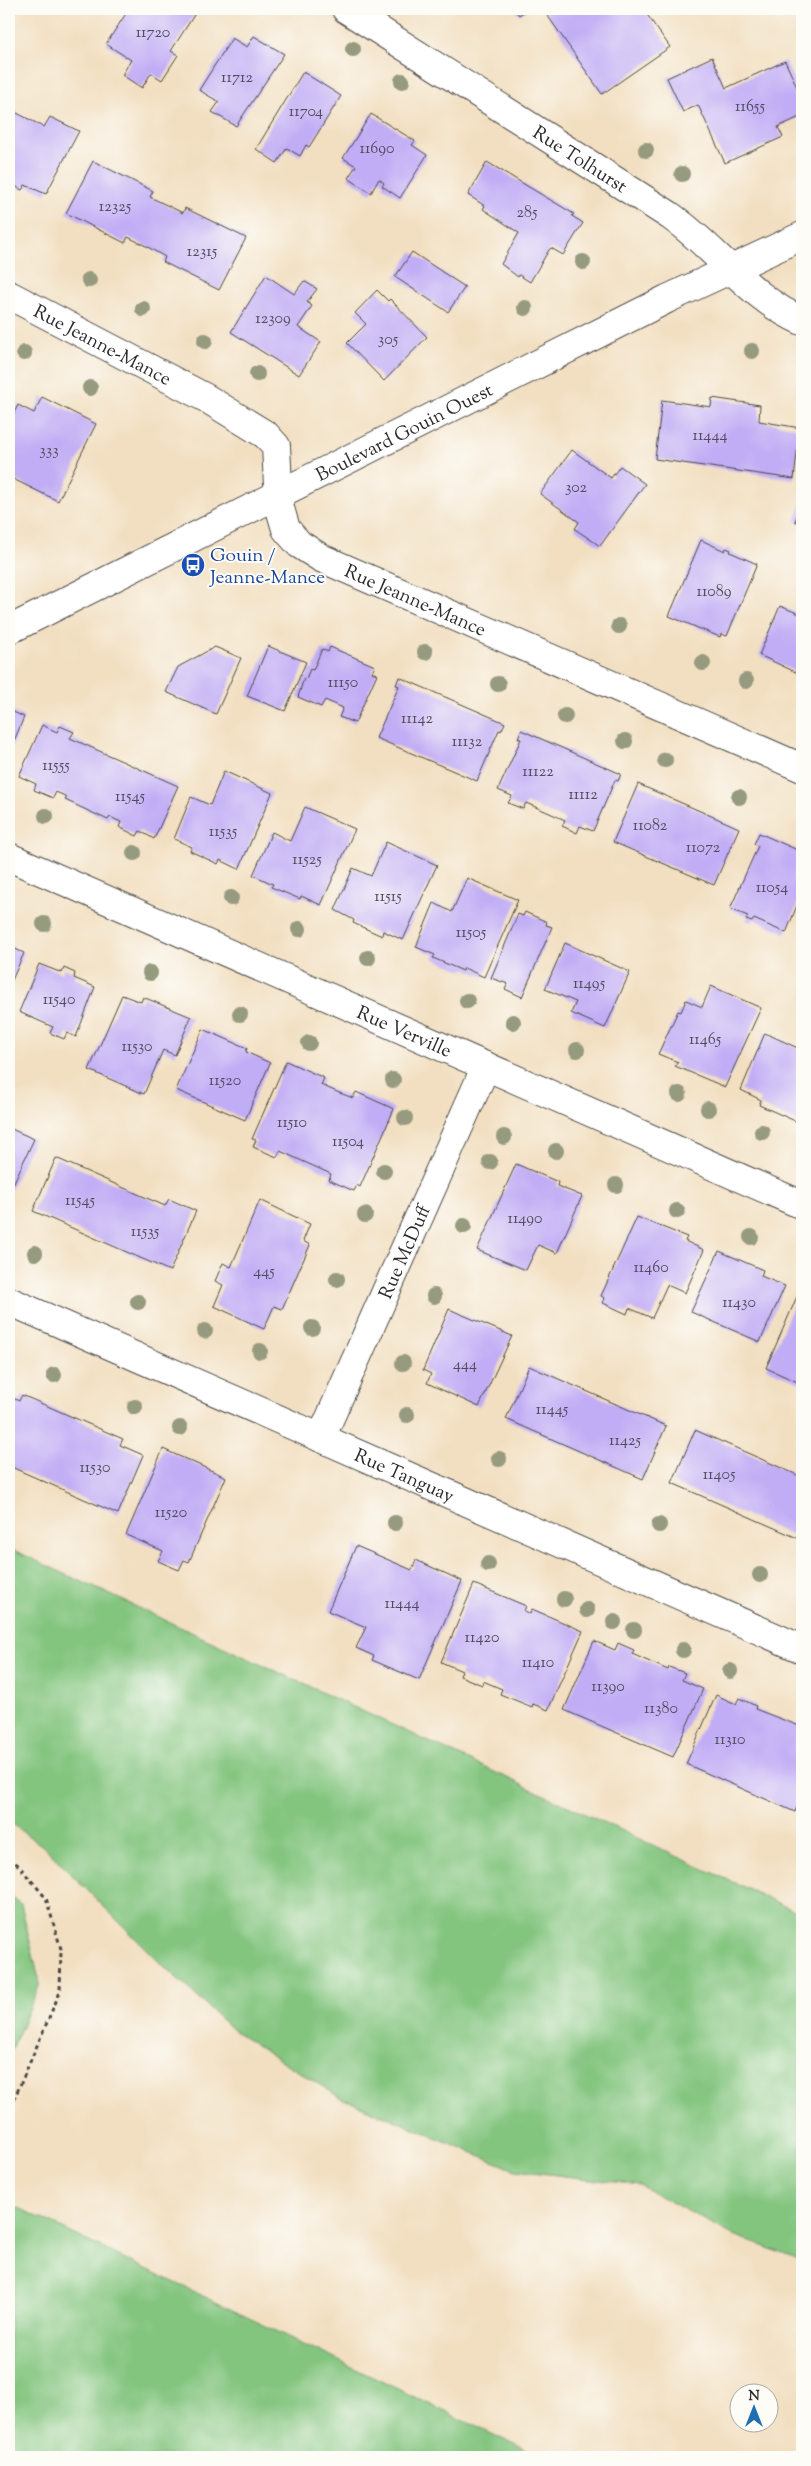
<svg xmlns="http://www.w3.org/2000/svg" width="811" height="2466" font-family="'Sorts Mill Goudy',serif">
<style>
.green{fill:#83c57f;stroke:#577855}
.building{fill:#c1adf5}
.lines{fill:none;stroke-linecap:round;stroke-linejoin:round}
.minor-casing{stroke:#494642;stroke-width:30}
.path{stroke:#494642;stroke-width:3;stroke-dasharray:4 4;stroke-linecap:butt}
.minor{stroke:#fff;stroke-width:28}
.tree{fill:#969a7e}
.labels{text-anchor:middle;stroke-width:4;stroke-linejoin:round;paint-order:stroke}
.number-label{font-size:16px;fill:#504c5e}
.street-label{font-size:19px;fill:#2b2b2b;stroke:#fdfcf7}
.transit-label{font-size:19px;fill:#164399;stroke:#fdfcf7;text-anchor:start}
</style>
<rect width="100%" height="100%" fill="#fdfcf7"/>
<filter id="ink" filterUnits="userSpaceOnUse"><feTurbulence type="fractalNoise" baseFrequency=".02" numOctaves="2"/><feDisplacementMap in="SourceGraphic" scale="10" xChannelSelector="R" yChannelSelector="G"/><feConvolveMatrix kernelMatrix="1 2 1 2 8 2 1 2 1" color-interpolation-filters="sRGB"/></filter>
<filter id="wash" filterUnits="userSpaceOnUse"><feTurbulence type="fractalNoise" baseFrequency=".0096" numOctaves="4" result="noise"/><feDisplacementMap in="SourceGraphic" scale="20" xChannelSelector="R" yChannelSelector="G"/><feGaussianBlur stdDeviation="1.12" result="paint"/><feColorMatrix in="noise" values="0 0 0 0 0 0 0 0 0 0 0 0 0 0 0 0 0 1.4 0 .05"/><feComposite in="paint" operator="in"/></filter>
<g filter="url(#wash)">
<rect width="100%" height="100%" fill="#f2dfc1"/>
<g class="green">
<path d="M9,1548L802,1914V2261L733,2235L639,2185L515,2170L341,2098L235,2032L152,1955L44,1847L9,1822Z"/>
<path d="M9,1894L21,1904L40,1984L9,2056Z"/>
<path d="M19,2208L540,2457H9V2210Z"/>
</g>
<g id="blocks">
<g class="building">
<path d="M129,9H191L196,12L171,51L178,55L162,80L151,73L142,88L122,75L131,60L106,44Z"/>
<path d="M514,9H528L519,15Z"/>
<path d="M543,9H643L670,47L602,94Z"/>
<path d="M254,36L284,54L236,126L212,112L219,102L199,90L232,38L247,47Z"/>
<path d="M712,57L726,88L785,61L802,98V116L778,127L783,137L725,163L698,105L683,112L667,78Z"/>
<path d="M303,72L341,96L309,147L306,145L300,156L287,148L277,163L256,149Z"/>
<path d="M11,110L44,127L50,117L79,131L46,194L25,185L22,190L9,183V114Z"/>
<path d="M371,114L415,141L412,145L427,155L400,198L382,186L384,183L379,179L371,193L348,178L356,166L343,158Z"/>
<path d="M93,161L153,191L150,197L183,213L185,208L246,238L219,290L163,262L165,257L146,246L128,237L125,243L66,213Z"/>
<path d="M487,162L574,214L572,216L583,223L563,255L551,248L549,250L530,282L519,275L518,277L501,264L519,233L483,209L485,206L468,195Z"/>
<path d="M412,252L465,287L448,312L395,277Z"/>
<path d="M266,275L294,294L304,281L317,289L307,302L312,306L298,327L321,342L299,375L231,332Z"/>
<path d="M377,290L388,301L390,299L427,337L384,381L347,343L366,324L355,313Z"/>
<path d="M42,397L96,424L58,501L9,477V423L18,405L34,413Z"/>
<path d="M712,398L760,405L759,421L800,428L794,479L655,459L662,400L711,407Z"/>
<path d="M572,450L611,478L620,466L645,484L600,546L575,529L579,522L540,494Z"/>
<path d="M802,504V524L795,521Z"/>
<path d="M701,540L725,551L726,548L731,550L730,552L757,564L727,636L721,634L720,637L669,616Z"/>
<path d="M780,606L802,615V675L759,655Z"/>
<path d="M268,646L306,662L285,711L247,696Z"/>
<path d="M215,647L241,658L216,714L166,692L178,667Z"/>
<path d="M330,647L375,666L372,672L377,674L355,723L339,717L343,708L325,700L321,707L298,697L304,678L306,679L310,669L313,670L322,649L328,652Z"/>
<path d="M399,677L505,723L501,731L499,730L477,781L376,738L399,686L396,685Z"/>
<path d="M9,710L24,717L9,753Z"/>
<path d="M42,725L57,732L60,726L74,732L70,738L178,786L154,839L140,831L137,836L119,827L121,822L110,817L108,820L65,800L67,797L56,792L53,798L34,790L36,784L19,776Z"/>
<path d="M521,730L621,774L618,781L615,780L593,831L580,826L577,833L562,826L565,820L545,811L526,803L523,809L508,803L512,796L498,790L521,739L518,738Z"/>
<path d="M224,771L272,793L239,869L220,860L218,864L190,851L192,847L174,839L191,797L210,805Z"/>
<path d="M638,784L739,828L714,885L613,842Z"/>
<path d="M305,807L355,829L321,905L301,896L300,899L271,887L273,884L253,875L272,832L290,841Z"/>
<path d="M759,833L802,852V893L786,933L754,919L752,922L746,920L748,916L730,909L758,846L754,844Z"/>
<path d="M386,842L437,865L403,940L383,931L382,936L353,923L354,920L335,910L353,868L371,876Z"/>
<path d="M467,878L518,900L484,977L464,968L463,971L433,958L435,955L416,947L434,903L452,912Z"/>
<path d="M525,912L547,922L546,925L552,927L522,997L505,989L508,984L491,978L518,914L523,916Z"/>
<path d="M565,943L630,972L605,1028L571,1013L576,1002L545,989Z"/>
<path d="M9,946L24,953L9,987Z"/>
<path d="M39,964L62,973L64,968L75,973L74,978L95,987L76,1037L67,1033L64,1039L50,1033L53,1027L19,1012Z"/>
<path d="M711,986L761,1008L725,1087L675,1066L678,1062L658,1054L678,1011L681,1012L686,1000L702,1007Z"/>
<path d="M122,995L141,1002L143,997L191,1017L175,1055L163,1050L144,1094L89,1070Z"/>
<path d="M203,1029L247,1048L246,1052L270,1063L245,1120L176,1090Z"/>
<path d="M765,1033L800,1049L802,1044V1124L759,1105L761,1100L741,1090Z"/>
<path d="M286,1061L324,1078L321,1085L337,1092L353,1098L356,1092L394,1109L360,1187L357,1185L354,1191L329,1180L331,1174L280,1151L277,1157L253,1147L256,1140L252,1139Z"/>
<path d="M9,1128L34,1139L10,1191H9Z"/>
<path d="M56,1158L165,1206L169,1199L196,1211L170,1271L33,1211Z"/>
<path d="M516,1164L558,1182L557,1186L582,1196L557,1253L538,1245L526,1270L477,1250Z"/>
<path d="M260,1200L310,1224L303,1241L310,1245L282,1309L274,1306L264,1329L214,1306L223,1285L215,1281L223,1263L231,1267Z"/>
<path d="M637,1217L687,1237L685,1241L704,1250L685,1293L667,1285L652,1318L629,1308L627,1314L603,1303L605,1298L601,1296Z"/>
<path d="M719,1251L763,1270L761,1276L785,1286L760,1342L691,1312Z"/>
<path d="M802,1285V1384L766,1368Z"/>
<path d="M449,1309L512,1336L479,1407L427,1383L431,1374L423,1370Z"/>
<path d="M529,1366L666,1426L643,1479L506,1419Z"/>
<path d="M22,1395L123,1439L120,1445L143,1455L118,1514L9,1466V1396L19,1401Z"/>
<path d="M695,1430L802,1477V1540L672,1483Z"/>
<path d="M163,1449L226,1477L189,1562L184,1560L179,1570L158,1561L163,1551L126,1535Z"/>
<path d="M356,1546L412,1570L416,1560L462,1581L419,1680L372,1660L374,1656L356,1648L366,1627L328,1611Z"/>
<path d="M474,1584L526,1606L524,1611L527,1612L530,1614L532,1609L583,1631L548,1710L533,1704L532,1707L500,1694L502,1689L483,1681L482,1685L460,1676L462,1671L441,1662Z"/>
<path d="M594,1641L615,1650L618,1643L634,1650L632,1654L668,1670L669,1667L685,1673L682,1680L703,1689L673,1757L564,1710Z"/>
<path d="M716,1695L736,1704L739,1698L756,1706L755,1709L802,1727V1795L795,1812L686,1764Z"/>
</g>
</g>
</g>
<g filter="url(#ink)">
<use href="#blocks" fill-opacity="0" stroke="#494642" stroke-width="1"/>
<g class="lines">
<g class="minor-casing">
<g id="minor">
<path id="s1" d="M346,9L669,215C717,248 748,297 802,321"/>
<path id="s2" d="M9,295L206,398L266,435L276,446L279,505L286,529L299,544L321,558L802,768"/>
<path id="s3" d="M9,630L667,299L802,236"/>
<path id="s4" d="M9,857L802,1205"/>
<path id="s5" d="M9,1301L802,1649"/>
<path id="s6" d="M321,1438L486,1066"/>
</g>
</g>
<path class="path" d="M9,1858L18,1865L46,1898L61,1949L60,1992L9,2111"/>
<use href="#minor" class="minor"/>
</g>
<g class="tree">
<circle cx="353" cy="49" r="8"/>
<circle cx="402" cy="81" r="8"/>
<circle cx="646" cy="150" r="8"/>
<circle cx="682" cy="174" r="8"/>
<circle cx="583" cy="262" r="8"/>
<circle cx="89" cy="280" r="8"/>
<circle cx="525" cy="308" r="8"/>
<circle cx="143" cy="309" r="8"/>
<circle cx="205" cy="341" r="8"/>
<circle cx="752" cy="351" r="8"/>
<circle cx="24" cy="353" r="8"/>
<circle cx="257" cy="374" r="8"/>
<circle cx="90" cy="388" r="8"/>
<circle cx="619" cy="626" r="8"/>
<circle cx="425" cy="652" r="8"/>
<circle cx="703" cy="663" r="8"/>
<circle cx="746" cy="681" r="8"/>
<circle cx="498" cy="684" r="8"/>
<circle cx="565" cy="716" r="8"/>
<circle cx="625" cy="741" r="8"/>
<circle cx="665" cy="760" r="8"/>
<circle cx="739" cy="797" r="8"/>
<circle cx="46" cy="816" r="8"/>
<circle cx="134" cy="853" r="8"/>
<circle cx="231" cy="898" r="8"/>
<circle cx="44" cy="924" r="8"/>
<circle cx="299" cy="929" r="8"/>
<circle cx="368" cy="958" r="8"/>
<circle cx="150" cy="973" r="8"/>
<circle cx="467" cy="1001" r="8"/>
<circle cx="240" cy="1014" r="8"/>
<circle cx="513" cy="1022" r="8"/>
<circle cx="309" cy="1043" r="8"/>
<circle cx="577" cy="1050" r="8"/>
<circle cx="393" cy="1080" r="8"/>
<circle cx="679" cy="1094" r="8"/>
<circle cx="708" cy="1109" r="8"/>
<circle cx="405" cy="1118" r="8"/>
<circle cx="762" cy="1132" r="8"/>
<circle cx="504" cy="1137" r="8"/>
<circle cx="556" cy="1151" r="8"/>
<circle cx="490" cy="1162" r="8"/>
<circle cx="384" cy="1171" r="8"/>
<circle cx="616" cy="1185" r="8"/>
<circle cx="677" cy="1211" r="8"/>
<circle cx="365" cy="1215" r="8"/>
<circle cx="464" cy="1226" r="8"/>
<circle cx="751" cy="1237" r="8"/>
<circle cx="35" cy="1253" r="8"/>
<circle cx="337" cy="1279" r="8"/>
<circle cx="434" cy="1296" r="8"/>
<circle cx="138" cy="1302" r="8"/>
<circle cx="312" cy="1328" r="8"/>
<circle cx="205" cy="1331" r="8"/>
<circle cx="260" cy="1351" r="8"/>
<circle cx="403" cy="1363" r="8"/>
<circle cx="54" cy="1375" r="8"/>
<circle cx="135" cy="1407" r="8"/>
<circle cx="407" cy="1415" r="8"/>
<circle cx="180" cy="1428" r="8"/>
<circle cx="499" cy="1459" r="8"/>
<circle cx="395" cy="1523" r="8"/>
<circle cx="659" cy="1525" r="8"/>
<circle cx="488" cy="1564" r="8"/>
<circle cx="760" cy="1575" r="8"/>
<circle cx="564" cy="1599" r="8"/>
<circle cx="587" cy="1610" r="8"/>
<circle cx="614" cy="1622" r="8"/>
<circle cx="634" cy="1630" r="8"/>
<circle cx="683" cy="1650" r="8"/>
<circle cx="730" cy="1671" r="8"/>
</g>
</g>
<defs>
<g id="bus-disc" transform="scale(1.25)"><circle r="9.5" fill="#1a4fb4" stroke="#fdfcf7"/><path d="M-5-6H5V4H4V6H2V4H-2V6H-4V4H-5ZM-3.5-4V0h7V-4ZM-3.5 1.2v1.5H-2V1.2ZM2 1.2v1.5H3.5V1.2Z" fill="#fff"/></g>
</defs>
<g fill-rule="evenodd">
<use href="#bus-disc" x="193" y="565"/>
</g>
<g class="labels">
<g class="number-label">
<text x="153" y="37">11720</text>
<text x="237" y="82">11712</text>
<text x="750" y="111">11655</text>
<text x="306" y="116">11704</text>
<text x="377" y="153">11690</text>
<text x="115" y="211">12325</text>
<text x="527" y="217">285</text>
<text x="202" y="256">12315</text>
<text x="273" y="323">12309</text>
<text x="388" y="344">305</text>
<text x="710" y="440">11444</text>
<text x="49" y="455">333</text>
<text x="576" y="492">302</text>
<text x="714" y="596">11089</text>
<text x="343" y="687">11150</text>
<text x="417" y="723">11142</text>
<text x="467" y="746">11132</text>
<text x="56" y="770">11555</text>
<text x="538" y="776">11122</text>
<text x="583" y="799">11112</text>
<text x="130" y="801">11545</text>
<text x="650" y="830">11082</text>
<text x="223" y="836">11535</text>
<text x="703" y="852">11072</text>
<text x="307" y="864">11525</text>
<text x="772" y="892">11054</text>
<text x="388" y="901">11515</text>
<text x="471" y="937">11505</text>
<text x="589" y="988">11495</text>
<text x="59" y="1004">11540</text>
<text x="705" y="1044">11465</text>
<text x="137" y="1051">11530</text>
<text x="225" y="1085">11520</text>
<text x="292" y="1127">11510</text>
<text x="348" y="1146">11504</text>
<text x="80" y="1205">11545</text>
<text x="525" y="1223">11490</text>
<text x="145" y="1236">11535</text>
<text x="651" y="1272">11460</text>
<text x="264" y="1276">445</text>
<text x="739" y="1307">11430</text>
<text x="465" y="1369">444</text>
<text x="552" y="1414">11445</text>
<text x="625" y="1445">11425</text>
<text x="95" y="1472">11530</text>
<text x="719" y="1479">11405</text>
<text x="171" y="1517">11520</text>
<text x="402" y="1608">11444</text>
<text x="482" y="1642">11420</text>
<text x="538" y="1667">11410</text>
<text x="608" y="1691">11390</text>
<text x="661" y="1713">11380</text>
<text x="730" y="1744">11310</text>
</g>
<g class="street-label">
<text dy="7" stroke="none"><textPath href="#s1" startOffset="278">Rue Tolhurst</textPath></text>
<text dy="7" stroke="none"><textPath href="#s2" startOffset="106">Rue Jeanne-Mance</textPath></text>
<text dy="7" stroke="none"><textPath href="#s3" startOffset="442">Boulevard Gouin Ouest</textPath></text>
<text dy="7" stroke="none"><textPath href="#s2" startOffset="541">Rue Jeanne-Mance</textPath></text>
<text dy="7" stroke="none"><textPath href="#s4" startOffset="432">Rue Verville</textPath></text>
<text dy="7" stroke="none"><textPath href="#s6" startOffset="204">Rue McDuff</textPath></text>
<text dy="7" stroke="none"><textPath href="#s5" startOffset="432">Rue Tanguay</textPath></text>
</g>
<g class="transit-label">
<text x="210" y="561">Gouin /<tspan x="210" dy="22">Jeanne-Mance</tspan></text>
</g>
</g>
<rect width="811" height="2466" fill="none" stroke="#fdfcf7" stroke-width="30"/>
<g transform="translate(754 2408)"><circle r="24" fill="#fdfcf7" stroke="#a9a8a5"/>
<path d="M0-4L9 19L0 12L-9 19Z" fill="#1f6fb2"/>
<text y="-8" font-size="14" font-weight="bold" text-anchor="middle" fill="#2b2b2b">N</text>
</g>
</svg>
